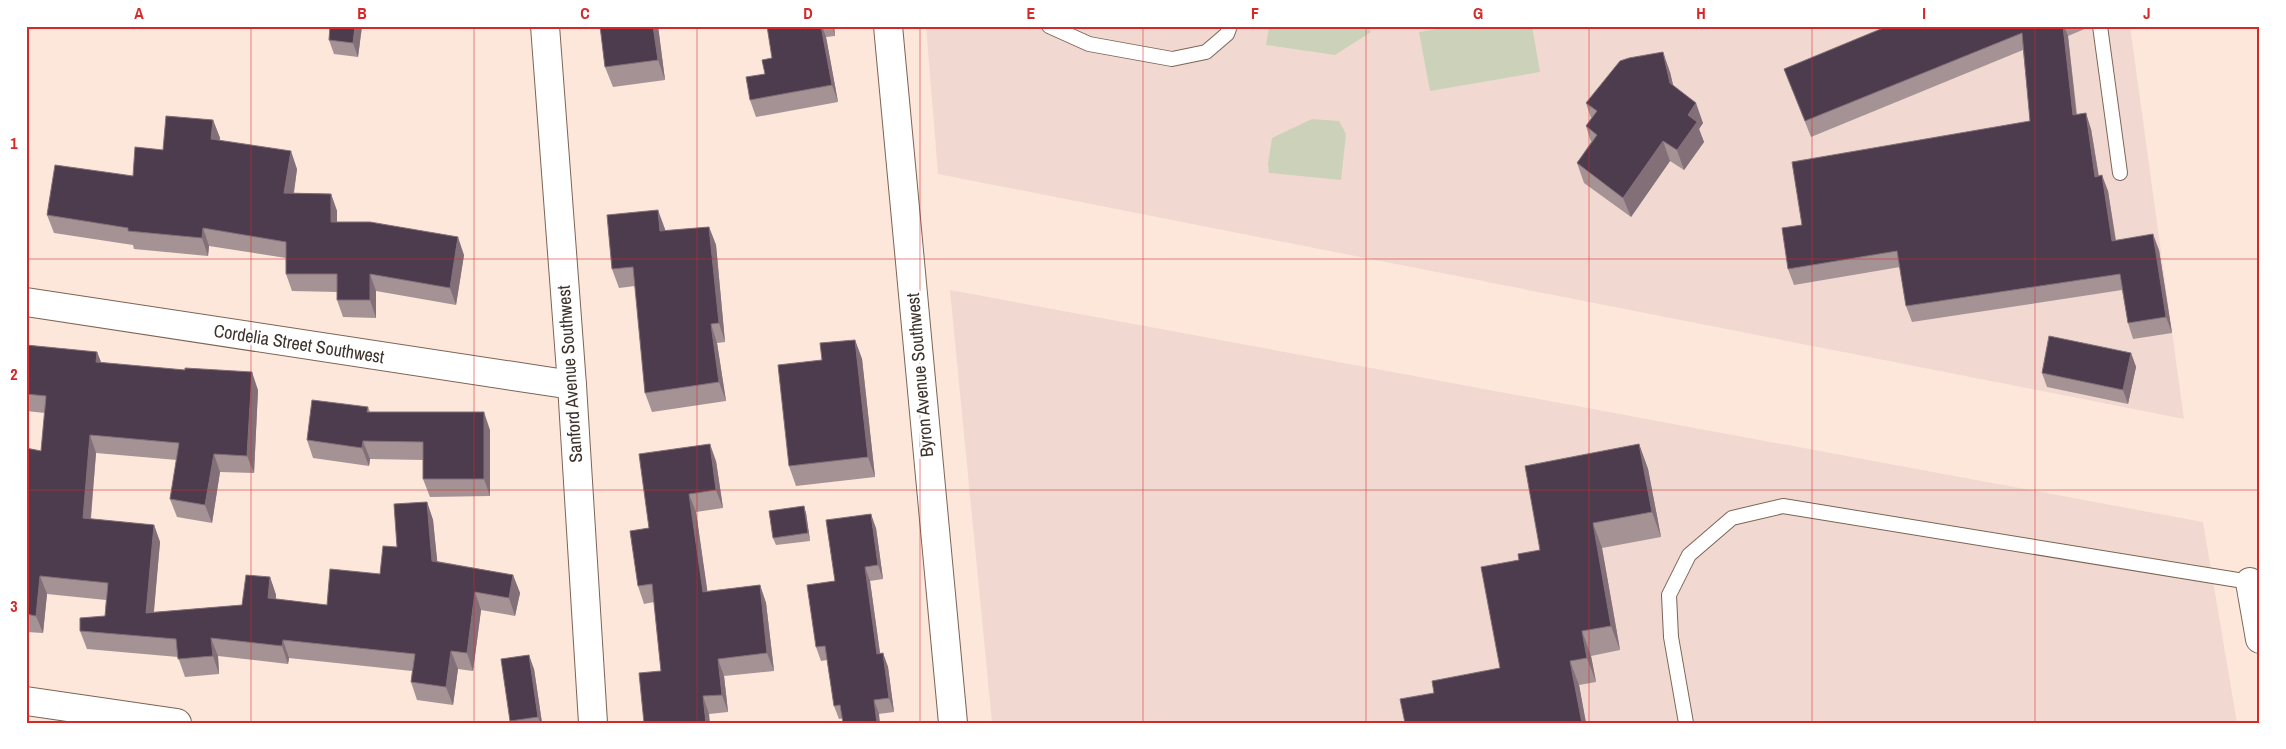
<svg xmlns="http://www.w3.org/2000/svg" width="2286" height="749" font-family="'Archivo Narrow',sans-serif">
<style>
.education{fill:#f1d9d1}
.green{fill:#ccd2ba}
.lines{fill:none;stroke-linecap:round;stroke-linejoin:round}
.service-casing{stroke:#7c6456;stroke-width:16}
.minor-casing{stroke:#7c6456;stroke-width:30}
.service{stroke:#fff;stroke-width:14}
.minor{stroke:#fff;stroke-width:28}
.wall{fill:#a59294}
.shaded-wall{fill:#826f78}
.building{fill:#4d3c4e;stroke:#826f78}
.grid{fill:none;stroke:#d62828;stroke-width:1;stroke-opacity:0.55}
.labels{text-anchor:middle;stroke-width:5;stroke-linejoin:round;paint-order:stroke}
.street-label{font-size:18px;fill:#3d322c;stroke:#fff}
.neatline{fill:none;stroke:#d62828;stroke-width:2}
.grid-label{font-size:16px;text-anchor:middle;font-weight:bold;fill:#d62828}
</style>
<rect width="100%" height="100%" fill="#fde7da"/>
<g class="education">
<path d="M926,26H2130L2184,419L938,174Z"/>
<path d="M950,290L2203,522L2237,723H992Z"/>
</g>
<g class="green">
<path d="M1269,26H1367L1371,32L1335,55L1266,45Z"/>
<path d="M1454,26H1532L1540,72L1430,91L1419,32Z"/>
<path d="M1312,119L1339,121L1346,134L1341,180L1269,173L1268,164L1272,138Z"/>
</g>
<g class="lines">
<g class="service-casing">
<g id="service">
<path d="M1049,26L1089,44L1172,59L1206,52L1227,34L1230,26"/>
<path d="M2100,26L2120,173"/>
<path d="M1686,723L1671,637L1669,595L1689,555L1732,518L1783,506L2250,582"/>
</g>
</g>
<g class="minor-casing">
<g id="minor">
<path d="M545,26L572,385L593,723"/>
<path d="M888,26L953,723"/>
<path d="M26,302L572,385"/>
<path d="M2250,582L2260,639"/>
<path d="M26,701L177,723"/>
</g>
</g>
<use href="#service" class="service"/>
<use href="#minor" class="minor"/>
</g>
<g class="wall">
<path d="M330,26H362L358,57L334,54L329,40Z"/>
<path d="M600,26H658L665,80L613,87L605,67Z"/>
<path d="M767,26H834L835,36L826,37L838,102L756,117L750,100L765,74L772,58Z"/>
<path d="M1888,26H2086L2087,28L2068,36L2077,114L2091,129L2099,176L2108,191L2116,240L2159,250L2172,333L2133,339L2128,323L2122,290L1912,322L1906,306L1900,267L1794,285L1788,269L1802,225L2030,121L2023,50L1811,137L1784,69Z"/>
<path d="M1670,72L1673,85L1703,123L1699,129L1704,142L1684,170L1670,161L1631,217L1584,183L1577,163L1591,142L1586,126L1591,118L1586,103Z"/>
<path d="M213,120L220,138L219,140L297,169L294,193L331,194L337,211V222L464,255L456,305L376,291V318L343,317L337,300V292L292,291L286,274V258L209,246L208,256L134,249L133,245L54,233L47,215L133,176L163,150Z"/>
<path d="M709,227L716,245L725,342L717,343L726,401L652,412L645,393L635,286L619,288L612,269L665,229V231Z"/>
<path d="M855,340L862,359L875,477L796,486L789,466L822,360Z"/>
<path d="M26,345L97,352L101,362L258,390L254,473L220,472L212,523L177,517L170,499L177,460L96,453L91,519L154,525L160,542L154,612L242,605L270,577L276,595V599L327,605L380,574L427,502L433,520L437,561L513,575L520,593L515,616L481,610L473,671L458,669L453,705L417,700L411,682L412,671L289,658L288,664L218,656L219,674L185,677L178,657L87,649L80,631L105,616L106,600L47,594L43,633L26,632V448L41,451L45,413L26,411Z"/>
<path d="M2131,353L2136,367L2128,404L2047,387L2042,373Z"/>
<path d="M368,407L370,412L490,430V496L430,497L423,479V460L370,459L369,466L313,458L307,440Z"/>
<path d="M1639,444L1648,469L1661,537L1602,548L1620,650L1591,656L1596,682L1579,685L1586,723H1405L1434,693L1500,668L1519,560L1540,550Z"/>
<path d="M716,461L723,508L696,512L707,591L760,585L766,603L774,671L724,676L728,712L709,714L661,671L654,602L644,604L638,586L649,528Z"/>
<path d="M806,513L810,541L776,545L773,538Z"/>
<path d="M876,528L883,579L870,581L880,653H883L888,667L894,712L839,719L834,706L827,660L821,661L816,647L835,581Z"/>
<path d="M534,669L542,723H510V721Z"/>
</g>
<g class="shaded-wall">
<path d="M355,26H362L358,57L353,43Z"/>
<path d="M653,26H658L665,80L658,60Z"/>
<path d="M821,26H822L826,37L838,102L832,85Z"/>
<path d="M832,26H834L835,36Z"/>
<path d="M2063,26H2064L2068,36L2078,131L2073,115Z"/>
<path d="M1663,52L1670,72L1677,102L1670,83Z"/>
<path d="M1696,103L1703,123L1699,129L1704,142L1684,170L1677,150L1688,115Z"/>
<path d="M2086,113L2091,129L2101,192L2095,177Z"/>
<path d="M213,120L220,138L218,156L211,139Z"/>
<path d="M1663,141L1670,161L1631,217L1623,198Z"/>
<path d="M291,151L297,169L291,211L284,193Z"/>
<path d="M2102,175L2108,191L2118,257L2112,241Z"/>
<path d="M331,194L337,211V239L331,222Z"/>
<path d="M658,210L665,229L667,250L660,231Z"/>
<path d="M709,227L716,245L725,342L719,323Z"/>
<path d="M203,228L209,246L208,256L202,238Z"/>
<path d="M2153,234L2159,250L2172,333L2166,317Z"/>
<path d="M458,237L464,255L456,305L450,288Z"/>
<path d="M370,274L376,291V318L370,300Z"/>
<path d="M711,324L717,343L726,401L719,382Z"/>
<path d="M855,340L862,359L875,477L868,457Z"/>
<path d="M97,352L104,370L96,362Z"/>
<path d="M2131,353L2136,367L2128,404L2123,390Z"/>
<path d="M252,372L258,390L254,473L247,456Z"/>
<path d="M484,412L490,430V496L484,479Z"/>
<path d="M90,435L96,453L89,536L83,518Z"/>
<path d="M363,441L370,459L369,466L362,448Z"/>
<path d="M710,444L716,461L723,508L716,490Z"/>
<path d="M1639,444L1648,469L1661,537L1652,512Z"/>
<path d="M214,454L220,472L212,523L205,505Z"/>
<path d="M689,494L696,512L710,609L703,592Z"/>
<path d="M427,502L433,520L439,578L432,561Z"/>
<path d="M804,506L806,513L810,541L808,533Z"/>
<path d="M871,514L876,528L883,579L878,565Z"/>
<path d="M1593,523L1602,548L1620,650L1611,626Z"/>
<path d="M154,525L160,542L152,630L146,613Z"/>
<path d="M865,567L870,581L882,668L877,654Z"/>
<path d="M513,575L520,593L515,616L509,598Z"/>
<path d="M40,576L47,594L43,633L36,616Z"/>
<path d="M270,577L276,595L274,615L268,598Z"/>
<path d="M760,585L766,603L774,671L767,653Z"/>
<path d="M475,592L481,610L473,671L467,653Z"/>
<path d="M1582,631L1591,656L1596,682L1587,658Z"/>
<path d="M211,638L218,656L219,674L213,656Z"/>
<path d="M283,640L289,658L288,664L282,646Z"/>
<path d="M451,651L458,669L453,705L446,687Z"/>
<path d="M883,653L888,667L894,712L889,698Z"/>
<path d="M529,655L534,669L542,723H540L538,717Z"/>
<path d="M718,659L724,676L728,712L722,695Z"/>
<path d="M1570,661L1579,685L1586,723H1582Z"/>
<path d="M703,696L709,714L710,723H706Z"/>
<path d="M874,700L879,714L880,723H877Z"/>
</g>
<g class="building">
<path d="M330,26H355L353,43L329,40Z"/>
<path d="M600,26H653L658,60L605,67Z"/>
<path d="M767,26H821L832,85L750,100L746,77L765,74L762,60L772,58Z"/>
<path d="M1888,26H2063L2073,115L2086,113L2095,177L2102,175L2112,241L2153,234L2166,317L2128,323L2120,274L1906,306L1897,251L1788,269L1782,228L1802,225L1792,162L2030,121L2022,33L1805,121L1784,69Z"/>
<path d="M1663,52L1670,83L1696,103L1688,115L1697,122L1677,150L1663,141L1623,198L1577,163L1597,135L1586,126L1597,111L1586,103L1620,61L1629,58Z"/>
<path d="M166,116L213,120L211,139L291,151L284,193L331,194V222H370L458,237L450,288L370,274V300H337V274H286V242L203,228L202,238L128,231V228L47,215L55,165L133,176L135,147L163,150Z"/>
<path d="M658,210L660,231L709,227L719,323L711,324L719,382L645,393L633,267L612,269L607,215Z"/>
<path d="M2049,336L2131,353L2123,390L2042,373Z"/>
<path d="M855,340L868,457L789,466L778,365L822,360L820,343Z"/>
<path d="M26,345L97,352L96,362L185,370V368L252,372L247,456L214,454L205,505L170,499L179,443L90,435L83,518L154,525L146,613L242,605L246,575L270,577L268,598L327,605L330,569L380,574L383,546L397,547L394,504L427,502L432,561L513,575L509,598L475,592L467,653L451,651L446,687L411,682L415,654L283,640L282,646L211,638L213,656L178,659L176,639L80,631V618L105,616L108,583L40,576L36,616L26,614V448L41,451L46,396L26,394Z"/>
<path d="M312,400L368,407L367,412H484V479H423V442L363,441L362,448L307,440Z"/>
<path d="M710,444L716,490L689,494L703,592L760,585L767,653L718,659L722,695L703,696L706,723H644L639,673L661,671L652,584L638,586L630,531L649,528L639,454Z"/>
<path d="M1639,444L1652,512L1593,523L1611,626L1582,631L1587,658L1570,661L1582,723H1405L1400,699L1434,693L1432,681L1500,668L1481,567L1519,560L1518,554L1540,550L1525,466Z"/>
<path d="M804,506L808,533L773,538L769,511Z"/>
<path d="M871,514L878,565L865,567L877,654L883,653L889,698L874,700L877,723H843L840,705L834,706L825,646L816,647L807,585L835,581L826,520Z"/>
<path d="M529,655L538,717L510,721L501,659Z"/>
</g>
<path class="grid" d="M251,26V723M474,26V723M697,26V723M920,26V723M1143,26V723M1366,26V723M1589,26V723M1812,26V723M2035,26V723M26,259H2260M26,490H2260"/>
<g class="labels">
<g class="street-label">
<text transform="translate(299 344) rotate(9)" y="6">Cordelia Street Southwest</text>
<text transform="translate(570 374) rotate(-94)" y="6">Sanford Avenue Southwest</text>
<text transform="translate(920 375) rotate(-95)" y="6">Byron Avenue Southwest</text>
</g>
</g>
<rect width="2286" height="749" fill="none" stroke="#ffffff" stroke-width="55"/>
<rect x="28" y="28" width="2230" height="694" class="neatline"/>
<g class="grid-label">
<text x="139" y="19">A</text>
<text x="362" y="19">B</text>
<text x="585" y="19">C</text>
<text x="808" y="19">D</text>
<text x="1031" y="19">E</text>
<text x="1255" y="19">F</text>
<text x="1478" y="19">G</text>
<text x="1701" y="19">H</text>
<text x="1924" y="19">I</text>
<text x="2147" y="19">J</text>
<text x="14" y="149">1</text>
<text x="14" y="380">2</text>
<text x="14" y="612">3</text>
</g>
</svg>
